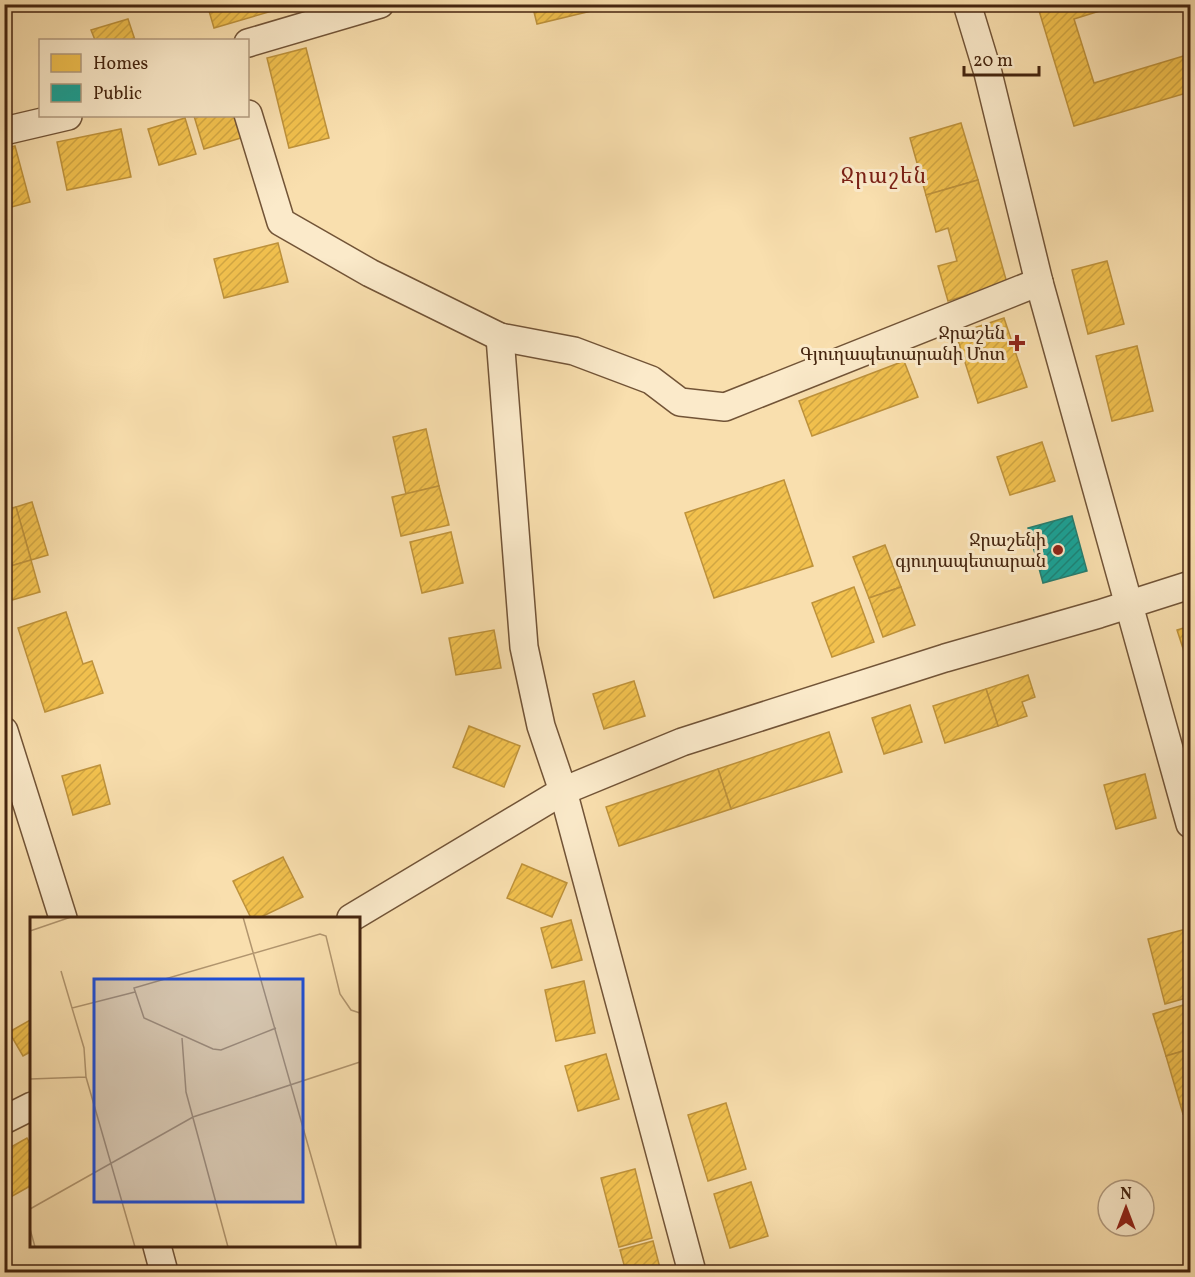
<svg xmlns="http://www.w3.org/2000/svg" width="1195" height="1277" font-family="Vollkorn,'Noto Serif Armenian',serif">
<style>
.homes{fill:url(#homes-hatch);stroke:#be923b;stroke-width:1.5}
.public{fill:url(#public-hatch);stroke:#257d6f;stroke-width:1.5}
.lines{fill:none;stroke-linecap:round;stroke-linejoin:round}
.minor-casing{stroke:#725437;stroke-width:30}
.minor{stroke:#fbeaca;stroke-width:27}
.poi-dot{fill:#8f2418;stroke:#fbeaca;stroke-width:2}
.labels{text-anchor:middle;stroke-width:6;stroke-linejoin:round;paint-order:stroke}
.poi-label{font-size:18px;fill:#45250f;stroke:#fbeaca;text-anchor:end}
.quarter-label{font-size:21px;letter-spacing:1.5px;fill:#7a1f14;stroke:#fbeaca}
.inset-road{fill:none;stroke:#b1956e;stroke-width:1.5}
.view{fill:#1d4ed8;fill-opacity:0.15;stroke:#1d4ed8;stroke-width:3}
.inset-edge{fill:none;stroke:#45250f;stroke-width:3}
</style>
<defs>
<pattern id="homes-hatch" width="6" height="6" patternUnits="userSpaceOnUse" patternTransform="scale(1.5)"><rect width="6" height="6" fill="#f2c14e"/><path d="M-1 1l2-2M0 6l6-6M5 7l2-2" fill="none" stroke="#d1a643"/></pattern>
<pattern id="public-hatch" width="6" height="6" patternUnits="userSpaceOnUse" patternTransform="scale(1.5)"><rect width="6" height="6" fill="#17a398"/><path d="M-1 1l2-2M0 6l6-6M5 7l2-2" fill="none" stroke="#17857a"/></pattern>
</defs>
<rect width="100%" height="100%" fill="#f9dfae"/>
<filter id="stains"><feTurbulence type="fractalNoise" baseFrequency=".00333" numOctaves="4"/><feColorMatrix values="0 0 0 0 .2 0 0 0 0 .09 0 0 0 0 .02 0 0 0 .5 -.17"/></filter>
<radialGradient id="worn" r=".72"><stop offset=".6" stop-color="#630" stop-opacity="0"/><stop offset="1" stop-color="#630" stop-opacity=".3"/></radialGradient>
<g class="homes">
<path d="M207,4H296L214,28Z"/>
<path d="M532,4H603L604,8L537,24Z"/>
<path d="M1037,4H1122L1074,19L1094,83L1190,54V92L1074,126Z"/>
<path d="M128,19L135,40H95L91,30Z"/>
<path d="M306,48L329,138L289,148L267,58Z"/>
<path d="M194,116H234L241,138L204,149Z"/>
<path d="M185,118L196,154L159,165L148,129Z"/>
<path d="M961,123L978,180L926,195L910,138Z"/>
<path d="M121,129L131,177L67,190L57,142Z"/>
<path d="M15,146L30,202L4,209V149Z"/>
<path d="M978,180L1007,283L948,301L938,266L957,261L948,228L936,232L926,195Z"/>
<path d="M278,243L288,282L224,298L214,259Z"/>
<path d="M1107,261L1124,324L1088,334L1072,270Z"/>
<path d="M1004,318L1027,387L978,403L956,334Z"/>
<path d="M1137,346L1153,411L1112,421L1096,356Z"/>
<path d="M904,361L918,397L812,436L799,401Z"/>
<path d="M426,429L439,486L406,494L393,437Z"/>
<path d="M1042,442L1055,481L1010,495L997,457Z"/>
<path d="M784,480L813,566L714,598L685,513Z"/>
<path d="M439,486L449,525L401,536L392,497Z"/>
<path d="M32,502L48,555L31,560L16,507Z"/>
<path d="M16,507L31,560L4,568V510Z"/>
<path d="M451,532L463,583L422,593L410,542Z"/>
<path d="M885,545L901,587L869,598L853,557Z"/>
<path d="M31,560L40,592L12,600L4,568Z"/>
<path d="M854,587L874,642L832,657L812,603Z"/>
<path d="M901,587L915,625L883,637L869,598Z"/>
<path d="M66,612L83,664L92,661L103,693L45,712L18,628Z"/>
<path d="M1190,626V670L1177,630Z"/>
<path d="M494,630L501,668L456,675L449,638Z"/>
<path d="M1028,675L1035,697L1022,702L1027,716L998,726L986,689Z"/>
<path d="M634,681L645,716L604,729L593,694Z"/>
<path d="M986,689L998,726L945,743L933,706Z"/>
<path d="M910,705L922,742L884,754L872,718Z"/>
<path d="M469,726L520,746L504,787L453,767Z"/>
<path d="M829,732L842,772L731,809L718,769Z"/>
<path d="M100,765L110,804L73,815L62,776Z"/>
<path d="M718,769L731,809L619,846L606,807Z"/>
<path d="M1145,774L1156,818L1116,829L1104,785Z"/>
<path d="M283,857L303,897L259,918H251L233,881Z"/>
<path d="M522,864L567,883L552,917L507,898Z"/>
<path d="M571,920L582,960L552,968L541,928Z"/>
<path d="M1190,928V997L1165,1004L1148,939Z"/>
<path d="M584,981L595,1033L556,1041L545,990Z"/>
<path d="M1190,1003V1049L1166,1056L1153,1014Z"/>
<path d="M32,1019V1051L23,1056L9,1032Z"/>
<path d="M1190,1049V1112L1183,1114L1166,1056Z"/>
<path d="M606,1054L619,1099L578,1111L565,1066Z"/>
<path d="M726,1103L746,1169L708,1181L688,1115Z"/>
<path d="M27,1138L32,1147V1185L7,1199L4,1195V1151Z"/>
<path d="M635,1169L652,1238L619,1247L601,1178Z"/>
<path d="M751,1182L768,1236L730,1248L714,1194Z"/>
<path d="M653,1241L661,1272H626L620,1250Z"/>
</g>
<path class="public" d="M1072,516L1087,571L1043,583L1028,528Z"/>
<g class="lines">
<g class="minor-casing">
<g id="minor">
<path d="M967,4L988,73L1039,282L1190,824"/>
<path d="M248,43L380,4"/>
<path d="M248,114L281,222L370,273L500,337L574,351L651,380L680,402L725,407L1039,282"/>
<path d="M4,131L68,116"/>
<path d="M500,337L524,647L541,726L563,791L692,1272"/>
<path d="M4,731L63,918"/>
<path d="M351,918L563,791L682,742L945,658L1099,614L1190,585"/>
<path d="M4,1120L32,1106"/>
<path d="M157,1246L164,1272"/>
</g>
</g>
<use href="#minor" class="minor"/>
</g>
<g class="poi-dot">
<path d="M1014 334h6v6h6v6h-6v6h-6v-6h-6v-6h6z"/>
<circle cx="1058" cy="550" r="6"/>
</g>
<g class="labels">
<g class="poi-label">
<text x="1005" y="339">Ջրաշեն<tspan x="1005" dy="21">Գյուղապետարանի Մոտ</tspan></text>
<text x="1046" y="546">Ջրաշենի<tspan x="1046" dy="21">գյուղապետարան</tspan></text>
</g>
<g class="quarter-label">
<text x="884" y="183">Ջրաշեն</text>
</g>
</g>
<g transform="translate(30 917)">
<rect width="330" height="330" fill="#f9dfae"/>
<path class="inset-road" d="M213,0L307,330M0,14L41,0M31,54L42,91M246,111L191,133L183,132L114,101L104,71L290,17L296,19L310,77L321,93L330,96M152,121L156,175L198,330M0,162L56,160M0,292L163,200L330,145M0,312L5,330M105,330L56,160L54,131L42,91L105,75"/>
<path class="view" d="M64,62H273V285H64Z"/>
<rect width="330" height="330" class="inset-edge"/>
</g>
<rect width="1195" height="1277" fill="none" stroke="#f9dfae" stroke-width="24"/>
<rect x="6" y="6" width="1183" height="1265" fill="none" stroke="#45250f" stroke-width="3"/>
<rect x="12" y="12" width="1171" height="1253" fill="none" stroke="#45250f" stroke-width="1.5"/>
<rect x="39" y="39" width="210" height="78" fill="#fbeaca" stroke="#b29b7f" stroke-width="1.5"/>
<rect x="51" y="54" width="30" height="18" fill="#f2c14e" stroke="#b29b7f" stroke-width="1.5"/>
<text x="93" y="69" font-size="18" fill="#45250f">Homes</text>
<rect x="51" y="84" width="30" height="18" fill="#17a398" stroke="#b29b7f" stroke-width="1.5"/>
<text x="93" y="99" font-size="18" fill="#45250f">Public</text>
<g transform="translate(1126 1208)"><circle r="28" fill="#fbeaca" stroke="#b29b7f" stroke-width="1.5"/>
<path d="M0-4.5L10 22L0 15L-10 22Z" fill="#8f2418"/>
<text y="-9" font-size="16" font-weight="bold" text-anchor="middle" fill="#45250f">N</text>
</g>
<path d="M964 66v9h75v-9" fill="none" stroke="#45250f" stroke-width="3"/>
<text x="973" y="66" font-size="18" fill="#45250f" stroke="#fbeaca" stroke-width="4.5" paint-order="stroke">20 m</text>
<rect width="100%" height="100%" filter="url(#stains)"/>
<rect width="100%" height="100%" fill="url(#worn)"/>
</svg>
